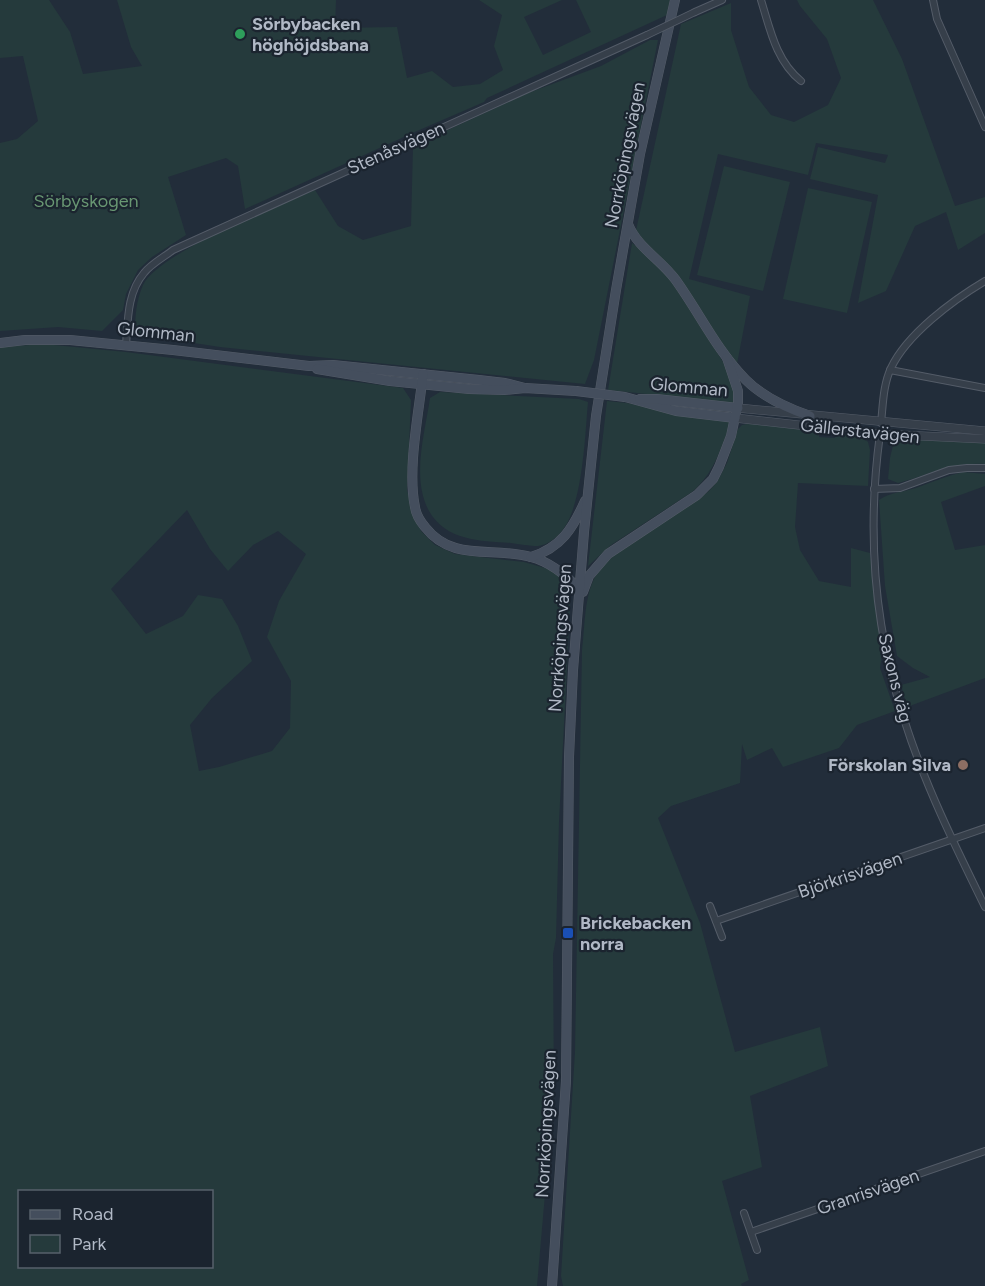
<svg xmlns="http://www.w3.org/2000/svg" width="985" height="1286" font-family="Figtree,sans-serif">
<style>
.green{fill:#253a3c;fill-rule:evenodd}
.lines{fill:none;stroke-linecap:round;stroke-linejoin:round}
.minor-casing{stroke:#545c68;stroke-width:8}
.tertiary-casing{stroke:#545c68;stroke-width:9}
.secondary-casing{stroke:#545c68;stroke-width:10}
.minor{stroke:#363f4a;stroke-width:6}
.tertiary{stroke:#363f4a;stroke-width:8}
.secondary{stroke:#444e5d;stroke-width:9}
.minor-bridge-casing{stroke:#545c68;stroke-width:8;stroke-linecap:butt}
.secondary-bridge-casing{stroke:#545c68;stroke-width:10;stroke-linecap:butt}
.minor-bridge{stroke:#363f4a;stroke-width:6}
.secondary-bridge{stroke:#444e5d;stroke-width:9}
.leisure-dot{fill:#2e9e5b;stroke:#1b242f;stroke-width:2}
.education-dot{fill:#8d6e63;stroke:#1b242f;stroke-width:2}
.transit-dot{fill:#1a4fb4;stroke:#1b242f;stroke-width:2}
.labels{text-anchor:middle;stroke-width:4.5;stroke-linejoin:round;paint-order:stroke}
.poi-label{font-size:18px;font-weight:bold;fill:#b1b9c6;stroke:#1b242f;text-anchor:start}
.street-label{font-size:18px;fill:#b1b9c6;stroke:#1b242f}
.park-label{font-size:18px;fill:#689672;stroke:#1b242f}
</style>
<rect width="100%" height="100%" fill="#222d3a"/>
<g class="green">
<path d="M0,0H49L70,32L83,74L142,66L131,47L117,0H336L335,28L397,27L407,78L432,71L453,87L480,84L503,70L494,46L502,15L479,0H562L524,17L543,55L591,32L576,0H670L667,15L487,98L484,102L417,131L245,209L238,166L226,158L168,177L186,235L152,257L138,270L126,294L123,310L102,331L58,327L0,331V143L17,139L38,121L23,56L0,58Z"/>
<path d="M797,0H873L902,59L955,206L985,197V233L958,250L946,212L915,226L886,291L858,303L878,195L810,179L818,147L885,163L888,155L816,143L808,175L718,154L689,279L750,296L736,369L669,268L635,235L681,24L731,3V30L749,87L771,115L794,122L828,105L841,78L827,39L800,6Z"/>
<path d="M650,40H658L594,360L585,384L220,347L135,334C135,317 136,301 143,285C159,252 279,206 315,190L338,226L363,240L411,226L413,146L528,93L601,66Z"/>
<path d="M724,166L790,182L763,291L697,275Z"/>
<path d="M808,188L872,202L847,313L783,299Z"/>
<path d="M632,243L653,259L672,282L725,365L733,384V403L608,390Z"/>
<path d="M44,344L126,352L403,388L411,400L407,490L415,519L421,531L435,545L455,554L524,562L552,570L569,584L570,607L559,822L556,938L553,954L554,1091L537,1286H0V347ZM187,510L210,549L228,571L253,545L278,531L306,554L279,601L267,637L291,681L290,728L272,751L219,767L199,771L190,725L212,698L252,661L238,626L222,599L198,595L183,616L146,634L111,589ZM20,1192H212V1266H20Z"/>
<path d="M440,392L579,399L588,402C585,435 583,501 564,528C559,536 548,545 538,546C530,546 519,544 511,543C481,541 446,541 429,511C411,478 425,433 430,398Z"/>
<path d="M607,401L627,403L683,415L729,420L730,426C719,452 714,473 692,492L611,545L588,566Z"/>
<path d="M752,423L819,432V437L835,438L836,433L860,435L868,442L870,450L868,486L798,483L795,527L800,550L819,581L851,587V548L870,553L882,655L880,668L895,711L857,725L839,748L783,767L772,748L747,760L742,744L740,783L671,806L658,818L700,923L735,1052L820,1027L828,1066L750,1096L762,1167L722,1181L749,1280L741,1284L742,1286H563L561,1276L575,1052L582,650C585,627 584,598 595,577C612,546 680,515 709,491L717,482L727,463L738,429L742,425Z"/>
<path d="M902,439L985,441V464C950,462 930,475 898,483L888,479L890,458L894,441Z"/>
<path d="M963,472L985,474V486L941,502L955,550L985,545V678L907,707L901,685L930,677L913,668L897,656L885,586L879,500C891,492 903,492 916,488C932,482 947,476 963,472Z"/>
</g>
<g class="lines">
<g class="minor-casing">
<g id="minor">
<path d="M761,0C770,29 776,61 801,81"/>
<path d="M933,0L937,19L985,127"/>
<path d="M695,12L722,0"/>
<path d="M126,345C128,320 127,293 144,273C151,264 164,257 173,250L647,35"/>
<path d="M890,370L985,388"/>
<path d="M881,423C883,405 883,385 891,368C907,334 953,300 985,281"/>
<path d="M880,434C867,529 874,627 904,719C924,783 955,846 985,907"/>
<path d="M874,489L900,488L949,470L967,468H985"/>
<path d="M710,906L722,937"/>
<path d="M716,921L985,828"/>
<path d="M744,1213L757,1250"/>
<path d="M751,1232L985,1151"/>
</g>
</g>
<g class="tertiary-casing">
<g id="tertiary">
<path d="M738,408L985,431"/>
<path d="M735,418L880,434L985,439"/>
</g>
</g>
<g class="secondary-casing">
<g id="secondary">
<path d="M628,224C637,247 660,259 675,279C699,312 717,351 746,380C763,397 787,408 810,416"/>
<path d="M0,343L25,340H70L173,350L309,366L333,365L479,380L505,383L525,388"/>
<path d="M317,369L390,381L469,389L504,390L525,388L576,391"/>
<path d="M423,374C419,412 407,470 415,507C416,515 420,521 425,527C453,563 493,546 531,557C550,562 567,576 580,590"/>
<path d="M625,397L676,411L735,418"/>
<path d="M640,399H657L738,408"/>
<path d="M531,557C561,548 573,528 585,501"/>
<path d="M583,592L589,576L608,554L697,495L713,479L719,467L731,436L738,403V391L727,358"/>
<path d="M552,1286L566,1081L569,757L573,670L584,532L596,416L616,290L640,154L675,0"/>
</g>
</g>
<use href="#minor" class="minor"/>
<use href="#tertiary" class="tertiary"/>
<use href="#secondary" class="secondary"/>
<g class="minor-bridge-casing">
<path id="minor-bridge" d="M647,35L695,12"/>
</g>
<g class="secondary-bridge-casing">
<path id="secondary-bridge" d="M576,391L625,397"/>
</g>
<use href="#minor-bridge" class="minor-bridge"/>
<use href="#secondary-bridge" class="secondary-bridge"/>
</g>
<circle class="leisure-dot" cx="240" cy="34" r="6"/>
<circle class="education-dot" cx="963" cy="765" r="6"/>
<rect class="transit-dot" x="562" y="927" width="12" height="12" rx="3"/>
<g class="labels">
<g class="poi-label">
<text x="252" y="30">Sörbybacken<tspan x="252" dy="21">höghöjdsbana</tspan></text>
<text x="951" y="771" text-anchor="end">Förskolan Silva</text>
<text x="580" y="929">Brickebacken<tspan x="580" dy="21">norra</tspan></text>
</g>
<g class="street-label">
<text transform="translate(396 148) rotate(-24)" y="6">Stenåsvägen</text>
<text transform="translate(625 155) rotate(-79)" y="6">Norrköpingsvägen</text>
<text transform="translate(156 332) rotate(6)" y="6">Glomman</text>
<text transform="translate(689 387) rotate(5)" y="6">Glomman</text>
<text transform="translate(860 431) rotate(6)" y="6">Gällerstavägen</text>
<text transform="translate(560 638) rotate(-86)" y="6">Norrköpingsvägen</text>
<text transform="translate(895 678) rotate(76)" y="6">Saxons väg</text>
<text transform="translate(850 875) rotate(-19)" y="6">Björkrisvägen</text>
<text transform="translate(546 1124) rotate(-87)" y="6">Norrköpingsvägen</text>
<text transform="translate(868 1192) rotate(-19)" y="6">Granrisvägen</text>
</g>
<g class="park-label">
<text x="86" y="207">Sörbyskogen</text>
</g>
</g>
<rect x="18" y="1190" width="195" height="78" fill="#1b242f" stroke="#57606b" stroke-width="1.5"/>
<rect x="30" y="1210" width="30" height="9" fill="#444e5d" stroke="#57606b" stroke-width="1.5"/>
<text x="72" y="1220" font-size="18" fill="#b1b9c6">Road</text>
<rect x="30" y="1235" width="30" height="18" fill="#253a3c" stroke="#57606b" stroke-width="1.5"/>
<text x="72" y="1250" font-size="18" fill="#b1b9c6">Park</text>
</svg>
